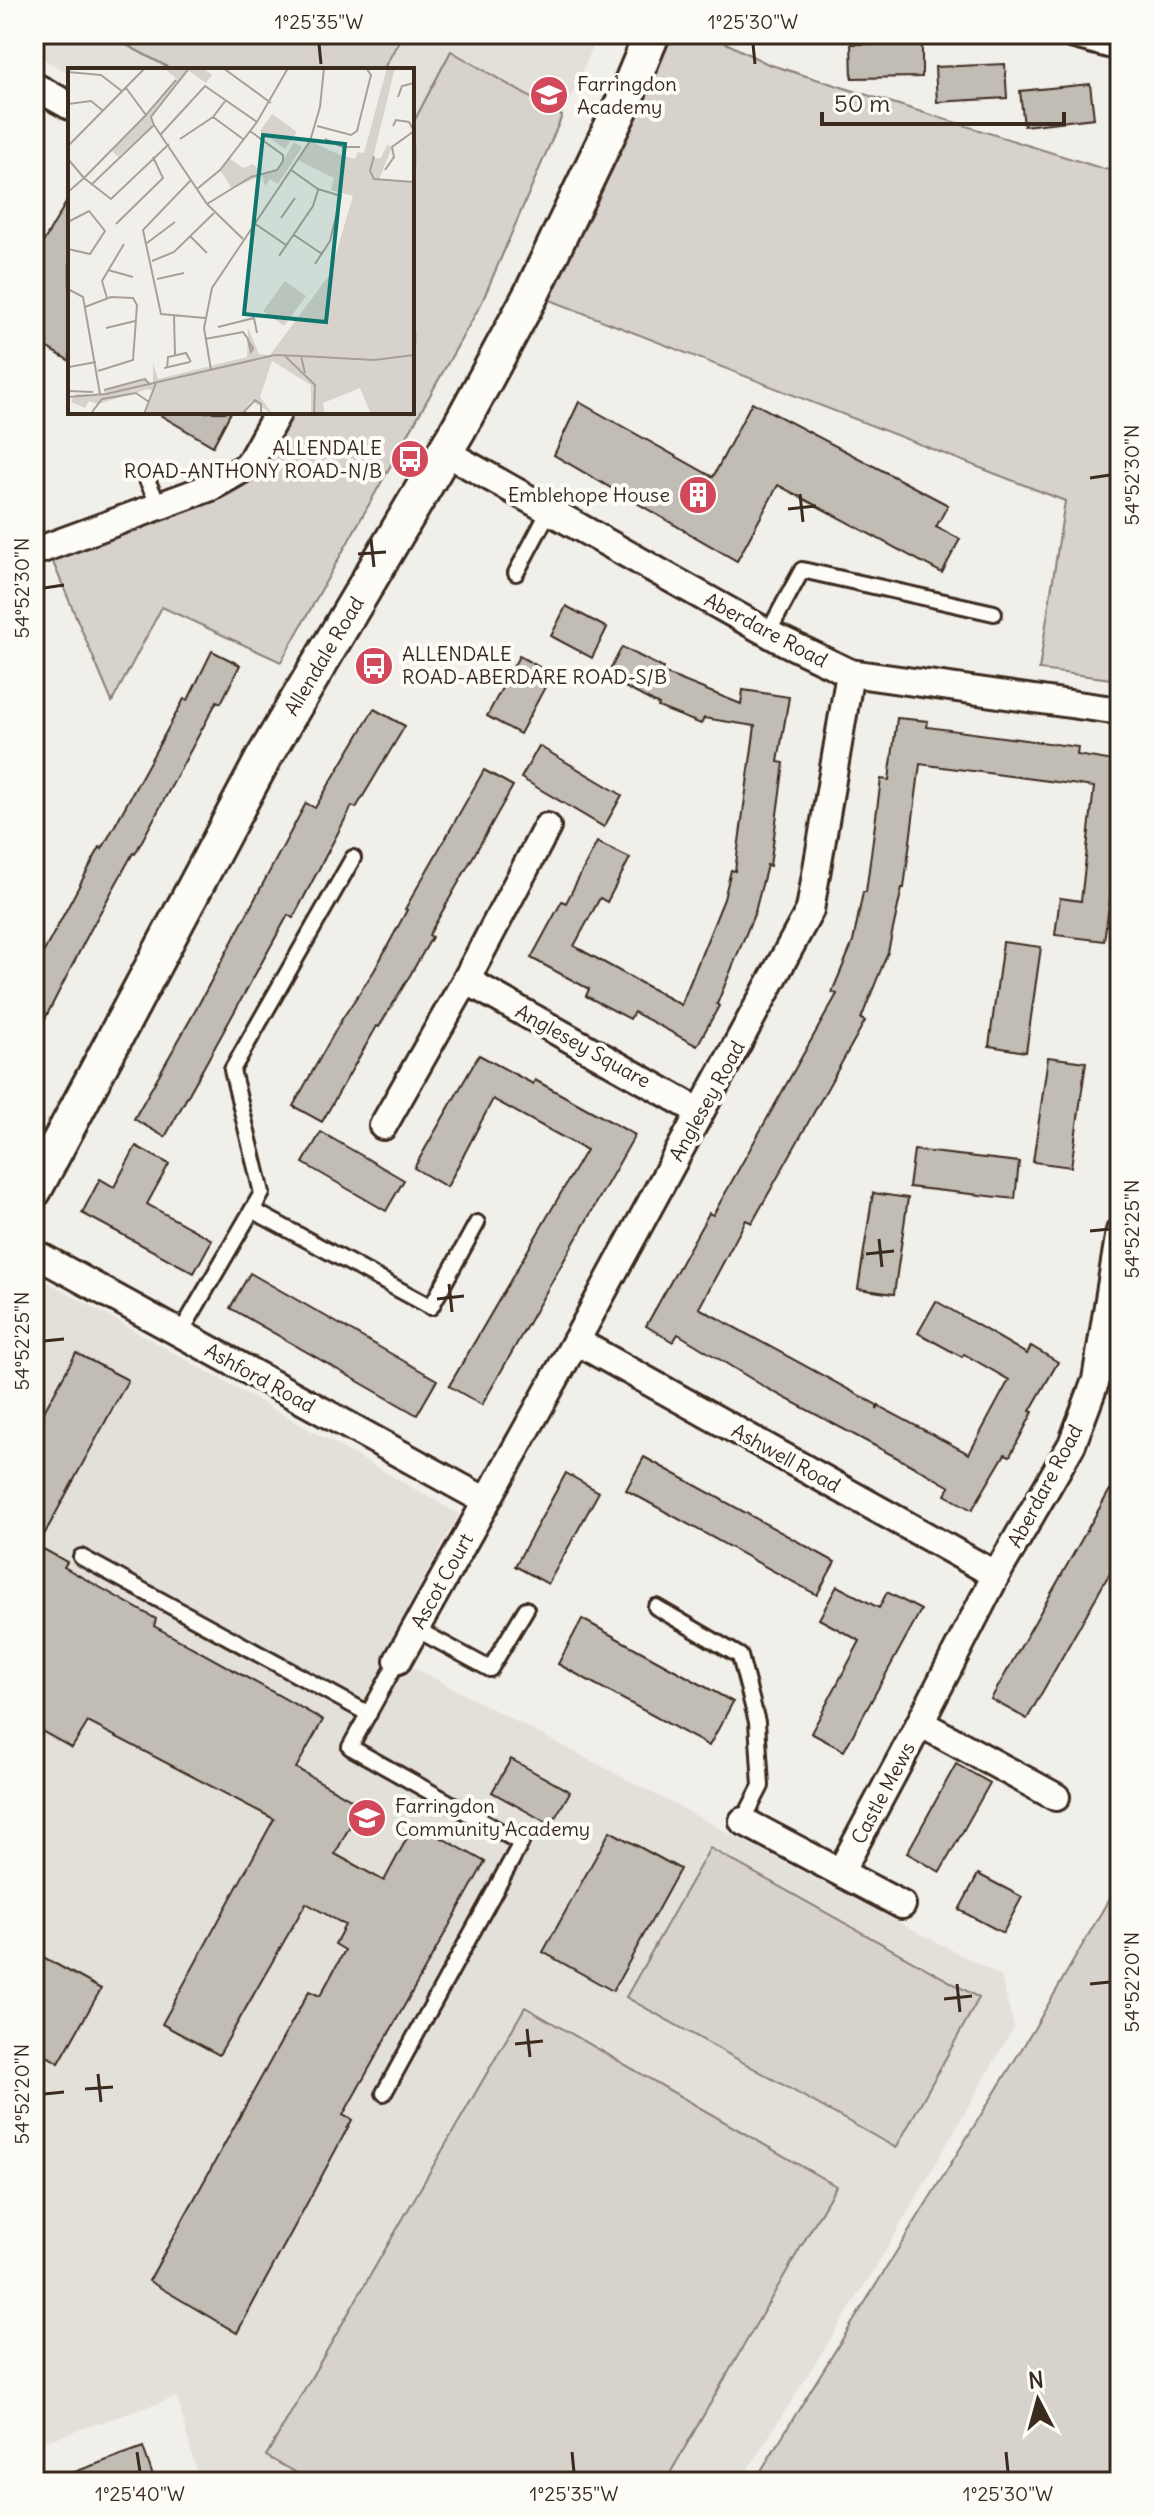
<svg xmlns="http://www.w3.org/2000/svg" width="1154" height="2516" font-family="Delius,sans-serif">
<style>
.built{fill:#e3e0da}
.green{fill:#d7d2cc;stroke:#897e75;stroke-width:2}
.building{fill:#c1bcb4;stroke:#3b2a1e;stroke-width:2}
.lines{fill:none;stroke-linecap:round;stroke-linejoin:round}
.service-casing{stroke:#3b2a1e;stroke-width:20}
.minor-casing{stroke:#3b2a1e;stroke-width:32}
.tertiary-casing{stroke:#3b2a1e;stroke-width:40}
.service{stroke:#fdfcf7;stroke-width:14}
.minor{stroke:#fdfcf7;stroke-width:26}
.tertiary{stroke:#fdfcf7;stroke-width:34}
.ticks{fill:none;stroke:#3b2a1e;stroke-width:3}
.labels{text-anchor:middle;stroke-width:8;stroke-linejoin:round;paint-order:stroke}
.poi-label{font-size:20px;fill:#3b2a1e;stroke:#fdfcf7;text-anchor:start}
.street-label{font-size:20px;fill:#3b2a1e;stroke:#fdfcf7}
.inset-road{fill:none;stroke:#a8a098;stroke-width:2}
.view{fill:#0f766e;fill-opacity:0.15;stroke:#0f766e;stroke-width:4}
.inset-edge{fill:none;stroke:#3b2a1e;stroke-width:4}
.neatline{fill:none;stroke:#3b2a1e;stroke-width:3}
.ticks-label{font-size:20px;text-anchor:middle;fill:#3b2a1e}
</style>
<rect width="100%" height="100%" fill="#f1efea"/>
<filter id="ink" filterUnits="userSpaceOnUse"><feTurbulence type="fractalNoise" baseFrequency=".0125" numOctaves="2"/><feDisplacementMap in="SourceGraphic" scale="16" xChannelSelector="R" yChannelSelector="G"/><feConvolveMatrix kernelMatrix="1 2 1 2 8 2 1 2 1" color-interpolation-filters="sRGB"/></filter>
<g filter="url(#ink)">
<g class="built">
<path d="M34,34H599L562,116L451,52L412,125V70H70V74L34,54Z"/>
<path d="M34,1274L459,1514L384,1652L1001,1976L1014,2027L878,2264L740,2482H199L177,2397L34,2445Z"/>
</g>
<g class="green">
<path d="M106,34H403L383,70H173Z"/>
<path d="M652,34H708L768,64L1104,169L1120,171V680L1039,670L1065,501L532,293Z"/>
<path d="M451,51L562,116L482,302L281,662L162,607L112,702L47,548L34,552V536L48,547L248,466L278,412H412V125Z"/>
<path d="M710,1848L979,1998L896,2148L626,1997Z"/>
<path d="M1120,1880V2482H754L1034,2029Z"/>
<path d="M525,2007L836,2186L665,2482H312L266,2456Z"/>
</g>
<g class="building">
<path d="M922,43V77L852,78L851,44Z"/>
<path d="M1005,64L1007,98L937,102L935,67Z"/>
<path d="M1090,84L1094,118L1024,126L1020,91Z"/>
<path d="M70,196V361L34,340V258Z"/>
<path d="M579,402L713,477L752,402L948,505L936,527L960,539L942,573L778,485L737,561L554,455Z"/>
<path d="M155,412H231L213,446Z"/>
<path d="M566,606L607,628L592,658L551,636Z"/>
<path d="M622,647L663,668L661,672L741,704L743,690L789,697L778,762L784,763L770,866L767,865L755,912L717,1004L719,1006L697,1046L634,1012L630,1019L586,996L589,989L531,958L562,901L566,903L597,842L630,858L607,902L600,898L574,946L681,1005L724,899L731,870L735,871L755,726L704,718L701,724L658,707L659,705L606,677Z"/>
<path d="M212,651L240,665L221,703L217,701L135,854L133,853L91,929L34,1040V970L100,847L102,849L184,699L188,700Z"/>
<path d="M519,656L552,674L520,734L487,716Z"/>
<path d="M374,709L405,726L356,808L352,806L293,918L288,915L165,1137L134,1119L194,1013L306,803L315,808Z"/>
<path d="M897,718L928,721L927,727L1078,747L1077,755L1120,762V887L1112,886L1104,941L1055,935L1060,898L1081,901L1094,787L920,764L904,888H902L888,952L861,1019L865,1021L752,1223L746,1220L699,1308L877,1405V1410L879,1406L884,1409L969,1454L1009,1380L964,1354L962,1357L918,1333L936,1301L1027,1354L1031,1346L1058,1362L1030,1411L1033,1412L1010,1456L1005,1454L972,1510L945,1495L950,1487L922,1471L768,1389L678,1334L673,1342L646,1326L709,1213L713,1215L837,994L832,992L853,942L863,892H866L881,779L889,780Z"/>
<path d="M539,746L622,795L604,827L521,778Z"/>
<path d="M484,770L513,786L429,935L432,937L409,977L379,1027L377,1026L322,1122L293,1106L342,1019L374,971L407,910L405,909Z"/>
<path d="M1003,942L1041,947L1026,1052L989,1046Z"/>
<path d="M479,1055L533,1084L535,1080L635,1135L482,1405L449,1386L586,1150L493,1099L447,1187L414,1168Z"/>
<path d="M1048,1057L1086,1062L1071,1167L1033,1162Z"/>
<path d="M321,1132L404,1180L386,1211L303,1163Z"/>
<path d="M136,1146L169,1164L147,1204L212,1240L194,1273L82,1213L100,1179L114,1187Z"/>
<path d="M914,1150L1019,1162L1015,1199L909,1187Z"/>
<path d="M873,1193L908,1198L894,1294L858,1289Z"/>
<path d="M250,1273L437,1380L417,1415L230,1308Z"/>
<path d="M76,1353L128,1380L38,1546L67,1562L64,1567L156,1619L154,1626L323,1720L296,1768L361,1805L335,1854L384,1881L415,1823L485,1862L343,2115L352,2120L237,2333L149,2281L309,1991L320,1996L345,1950L335,1944L345,1925L306,1903L219,2055L162,2024L274,1819L88,1722L72,1748L34,1727V1430Z"/>
<path d="M644,1457L835,1562L817,1595L626,1490Z"/>
<path d="M1120,1472V1555L1027,1719L991,1699Z"/>
<path d="M566,1473L599,1492L548,1584L515,1566Z"/>
<path d="M837,1586L879,1608L887,1592L921,1610L844,1751L811,1733L860,1641L819,1619Z"/>
<path d="M582,1619L733,1702L709,1746L558,1664Z"/>
<path d="M511,1759L570,1792L551,1825L492,1792Z"/>
<path d="M956,1764L990,1783L940,1872L907,1853Z"/>
<path d="M610,1831L680,1869L613,1991L543,1952Z"/>
<path d="M978,1874L1022,1897L1003,1933L959,1910Z"/>
<path d="M34,1952L101,1989L59,2063L34,2048Z"/>
<path d="M143,2447L155,2482H61V2477Z"/>
</g>
<g class="lines">
<g class="service-casing">
<g id="service">
<path d="M145,476L159,505"/>
<path d="M516,573L549,511"/>
<path d="M768,633L802,570L994,613"/>
<path d="M254,1211L431,1307L477,1223"/>
<path d="M180,1334L262,1193L232,1070L353,858"/>
<path d="M81,1557L369,1714"/>
<path d="M656,1607L740,1656L757,1722L761,1786L743,1821"/>
<path d="M416,1629L490,1669L526,1609"/>
<path d="M384,2093L521,1843L350,1747L398,1660"/>
</g>
</g>
<g class="minor-casing">
<g id="minor">
<path d="M1071,34L1120,47"/>
<path d="M34,86L70,106"/>
<path d="M445,452L777,638L850,673L1120,711"/>
<path d="M34,552L211,487L248,466L278,412"/>
<path d="M466,980L700,1112"/>
<path d="M383,1126L466,980L547,827"/>
<path d="M34,1253L486,1501"/>
<path d="M576,1341L996,1575"/>
<path d="M398,1660L576,1341L810,910L850,673"/>
<path d="M920,1723L996,1575L1072,1444L1096,1380L1120,1231"/>
<path d="M743,1821L902,1905"/>
<path d="M841,1871L920,1723L1056,1797"/>
</g>
</g>
<g class="tertiary-casing">
<path id="tertiary" d="M34,1190L263,759L459,428L532,293L625,99L652,34"/>
</g>
<use href="#service" class="service"/>
<use href="#minor" class="minor"/>
<use href="#tertiary" class="tertiary"/>
</g>
</g>
<path class="ticks" d="M319,44L321,64M753,44L755,64M1090,478L1110,475M800,494L803,522M788,509L816,506M371,539L374,567M358,554L386,552M44,588L64,585M1090,1231L1110,1229M879,1239L882,1267M866,1254L894,1251M449,1284L452,1312M437,1299L464,1296M44,1341L64,1339M957,1984L960,2012M1090,1984L1110,1982M944,1999L972,1996M527,2029L530,2057M515,2044L543,2041M98,2074L101,2102M85,2089L113,2087M44,2094L64,2092M137,2452L140,2472M572,2452L574,2472M1006,2452L1008,2472"/>
<defs>
<g id="school-disc" transform="scale(2)"><circle r="9.5" fill="#d1495b" stroke="#fdfcf7"/><path d="M0-5L7-2L0 1L-7-2ZM-4 1L0 2.5L4 1V4Q0 6-4 4Z" fill="#fff"/></g>
<g id="bus-disc" transform="scale(2)"><circle r="9.5" fill="#d1495b" stroke="#fdfcf7"/><path d="M-5-6H5V4H4V6H2V4H-2V6H-4V4H-5ZM-3.5-4V0h7V-4ZM-3.5 1.2v1.5H-2V1.2ZM2 1.2v1.5H3.5V1.2Z" fill="#fff"/></g>
<g id="building-disc" transform="scale(2)"><circle r="9.5" fill="#d1495b" stroke="#fdfcf7"/><path d="M-4-6H4V6H1V3H-1V6H-4ZM-2.5-4.3h1.7v1.8h-1.7ZM.8-4.3h1.7v1.8H.8ZM-2.5-1h1.7V.8h-1.7ZM.8-1h1.7V.8H.8Z" fill="#fff"/></g>
</defs>
<g fill-rule="evenodd">
<use href="#school-disc" x="549" y="95"/>
<use href="#bus-disc" x="410" y="459"/>
<use href="#building-disc" x="698" y="495"/>
<use href="#bus-disc" x="374" y="666"/>
<use href="#school-disc" x="367" y="1818"/>
</g>
<g class="labels">
<g class="poi-label">
<text x="577" y="91">Farringdon<tspan x="577" dy="23">Academy</tspan></text>
<text x="382" y="455" text-anchor="end">ALLENDALE<tspan x="382" dy="23">ROAD-ANTHONY ROAD-N/B</tspan></text>
<text x="670" y="502" text-anchor="end">Emblehope House</text>
<text x="402" y="661">ALLENDALE<tspan x="402" dy="23">ROAD-ABERDARE ROAD-S/B</tspan></text>
<text x="395" y="1813">Farringdon<tspan x="395" dy="23">Community Academy</tspan></text>
</g>
<g class="street-label">
<text transform="translate(766 630) rotate(28)" y="7">Aberdare Road</text>
<text transform="translate(324 656) rotate(-59)" y="7">Allendale Road</text>
<text transform="translate(583 1046) rotate(29)" y="7">Anglesey Square</text>
<text transform="translate(707 1101) rotate(-61)" y="7">Anglesey Road</text>
<text transform="translate(260 1378) rotate(29)" y="7">Ashford Road</text>
<text transform="translate(786 1458) rotate(29)" y="7">Ashwell Road</text>
<text transform="translate(1045 1486) rotate(-62)" y="7">Aberdare Road</text>
<text transform="translate(442 1581) rotate(-61)" y="7">Ascot Court</text>
<text transform="translate(883 1793) rotate(-62)" y="7">Castle Mews</text>
</g>
</g>
<g transform="translate(68 68)">
<rect width="346" height="346" fill="#f1efea"/>
<path d="M96,0H135L144,7L138,15L121,3L83,49L86,57L50,89L44,83L109,11ZM319,0H327L305,90H313L319,77L324,79L311,112L346,114V346H303L292,320L255,335L257,346H243V317L204,293L192,329L205,346L183,333L174,346H76L85,323L80,321L30,336L21,333L17,340L3,334L7,326H37L36,322L77,311L85,316V295L90,311L179,289L180,260L191,286L202,287L262,206L285,128L263,122L266,110L230,92L242,73L272,87L287,91L290,84L296,85ZM204,46L229,64L217,81L192,63ZM226,74L234,79L210,116L202,111L197,118L194,107L164,121L152,102L161,90L175,100L185,96L194,106L209,102ZM217,213L238,228L216,258L195,243Z" fill="#d7d2cc"/>
<path class="inset-road" d="M155,0L203,35M0,4L33,7L55,24M58,20L78,47L108,12M330,29L334,18L346,15M0,36L23,33L34,42M145,49L175,71M86,57L139,136L175,171M86,57L83,49L121,0M249,58L283,67L289,63L303,7L298,0M93,66L137,18L189,54M112,71L145,49L158,32M257,71L275,79H292M0,78L77,0M306,88L302,103L306,111L346,114M0,91L16,110L78,47M223,102L250,121L273,128L262,173L247,196M317,102L326,89L324,79L346,63L341,54L328,52L325,58M123,112L75,162L93,246L137,250M23,117L86,57M129,121L152,102L189,54L220,0M0,124L16,110L43,131L101,76M139,136L183,109L209,102L215,93V87L182,63M213,150L227,130M0,154L21,143L37,163L22,186L0,181M186,155L218,177M48,156L95,110L85,89M226,167L254,186M122,168L139,185M79,175L107,154M211,188L245,138L250,122M84,193L106,184L146,145M40,202L65,209M89,211L116,205M0,221L15,229L32,326M39,230L34,213L56,176M17,239L43,229L65,230L69,237L65,292L30,303M106,248L107,287M150,259L186,250L189,265M38,260L67,253M137,271L175,264L180,271V272L185,280L183,284L180,272M216,287L247,317L246,346M233,288L306,292L346,287M1,299L28,294M96,300L122,294M99,300L100,289L118,285L123,294M143,302L136,260L144,220L242,73L252,39L256,0M36,322L77,311L82,317M0,323L25,324M0,329L38,326L207,287L233,288L237,305M24,344L34,331L68,325L81,334M76,346L88,315M174,346L187,332L193,336V346"/>
<path class="view" d="M195,67L277,76L258,254L176,246Z"/>
<rect width="346" height="346" class="inset-edge"/>
</g>
<rect width="1154" height="2516" fill="none" stroke="#fdfcf7" stroke-width="88"/>
<g transform="translate(1038 2400) rotate(354)" stroke="#fdfcf7" stroke-width="6" paint-order="stroke">
<path d="M0-6L14 30L0 20L-14 30Z" fill="#3b2a1e"/>
<text y="-12" font-size="22" font-weight="bold" text-anchor="middle" fill="#3b2a1e">N</text>
</g>
<path d="M822 112v12h242v-12" fill="none" stroke="#3b2a1e" stroke-width="4"/>
<text x="834" y="112" font-size="24" fill="#3b2a1e" stroke="#fdfcf7" stroke-width="6" paint-order="stroke">50 m</text>
<rect x="44" y="44" width="1066" height="2428" class="neatline"/>
<g class="ticks-label">
<text x="319" y="29">1°25'35"W</text>
<text x="753" y="29">1°25'30"W</text>
<text transform="translate(1132 475) rotate(-90)" y="7">54°52'30"N</text>
<text transform="translate(22 588) rotate(-90)" y="7">54°52'30"N</text>
<text transform="translate(1132 1229) rotate(-90)" y="7">54°52'25"N</text>
<text transform="translate(22 1341) rotate(-90)" y="7">54°52'25"N</text>
<text transform="translate(1132 1982) rotate(-90)" y="7">54°52'20"N</text>
<text transform="translate(22 2094) rotate(-90)" y="7">54°52'20"N</text>
<text x="140" y="2501">1°25'40"W</text>
<text x="574" y="2501">1°25'35"W</text>
<text x="1008" y="2501">1°25'30"W</text>
</g>
</svg>
